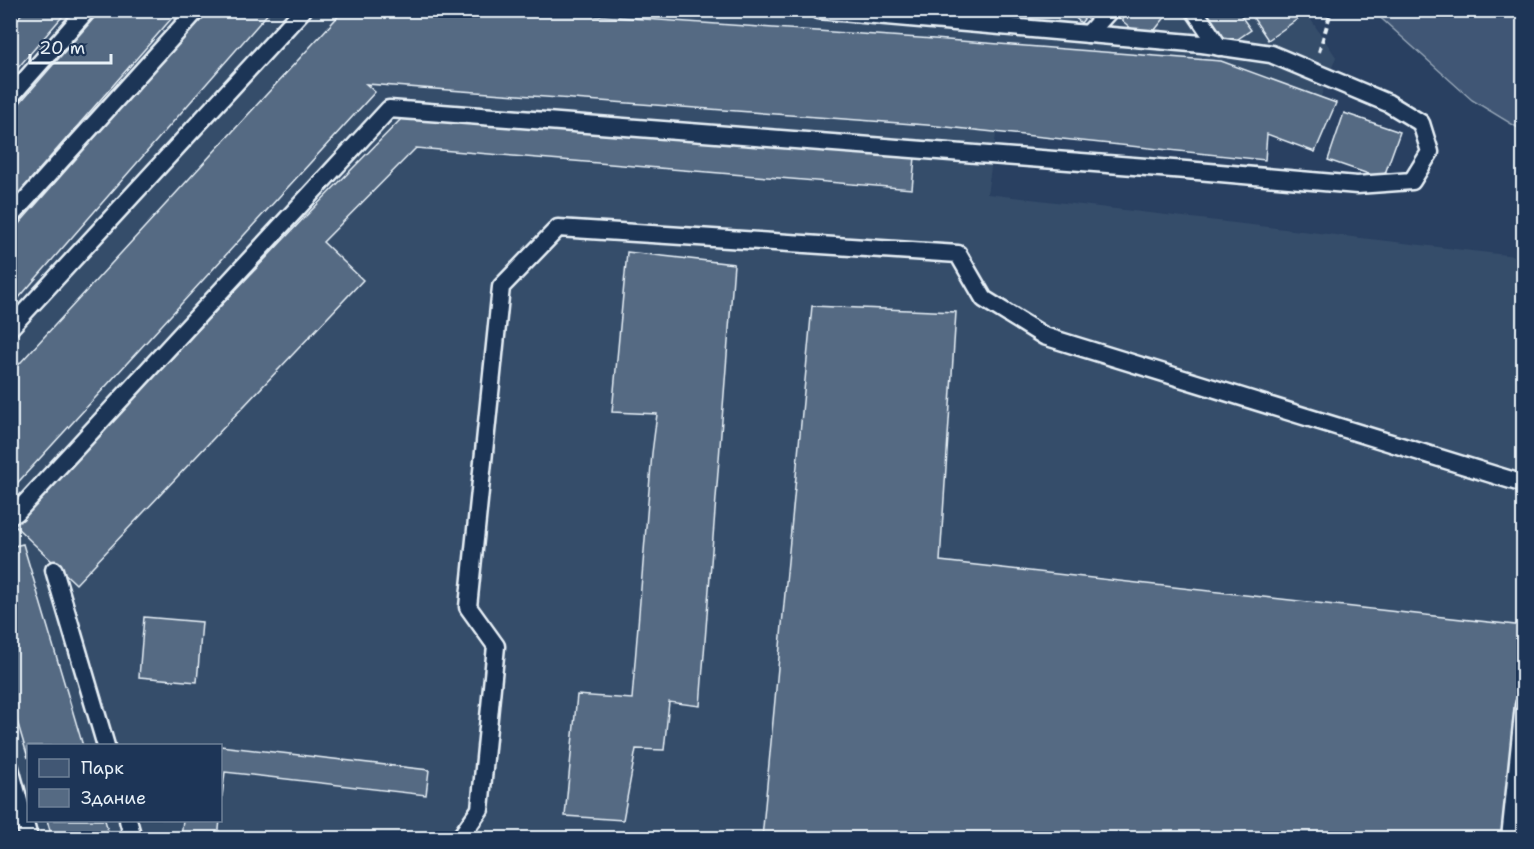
<svg xmlns="http://www.w3.org/2000/svg" width="1534" height="849" font-family="'Shantell Sans',sans-serif">
<style>
.built{fill:#364d6b;fill-rule:evenodd}
.green{fill:#415774;stroke:#94a4b6;stroke-width:1.5}
.building{fill:#556a83;stroke:#e8f1f8;stroke-width:1.5}
.lines{fill:none;stroke-linecap:round;stroke-linejoin:round}
.lane-casing{stroke:#e8f1f8;stroke-width:21}
.path{stroke:#e8f1f8;stroke-width:4;stroke-dasharray:6 4.5;stroke-linecap:butt}
.lane{stroke:#1d3557;stroke-width:16}
</style>
<rect width="100%" height="100%" fill="#294061"/>
<filter id="ink" filterUnits="userSpaceOnUse"><feTurbulence type="fractalNoise" baseFrequency=".0167" numOctaves="2"/><feDisplacementMap in="SourceGraphic" scale="12" xChannelSelector="R" yChannelSelector="G"/><feConvolveMatrix kernelMatrix="1 2 1 2 8 2 1 2 1" color-interpolation-filters="sRGB"/></filter>
<g filter="url(#ink)">
<path class="built" d="M11,11H1305L1336,57L1316,109L1001,101L987,194L1523,257V838H11ZM28,746H220V820H28Z"/>
<path class="green" d="M1373,11H1523V131L1472,100Z"/>
<g class="building">
<path d="M25,10H68L10,77V27Z"/>
<path d="M101,10H179L10,203V114Z"/>
<path d="M206,10H271L10,308V234Z"/>
<path d="M344,10H514L934,39L1221,61L1336,103L1315,152L1267,134L1265,160L927,125L366,84L375,92L10,491V374Z"/>
<path d="M1067,10H1091L1081,23Z"/>
<path d="M1125,10H1171L1146,41L1119,18Z"/>
<path d="M1205,10H1237L1251,30L1229,45Z"/>
<path d="M1248,10H1305L1306,13L1268,40Z"/>
<path d="M1344,113L1400,132L1383,179L1328,160Z"/>
<path d="M405,115L915,157L912,189L416,148L323,242L363,280L76,584L14,525L301,221Z"/>
<path d="M627,252L734,264L700,706L669,702L664,750L636,749L623,820L565,816L577,695L632,699L652,453L657,414L612,412Z"/>
<path d="M812,306L956,312L940,561L1524,626V714L1508,838H762Z"/>
<path d="M23,544L83,746H28V758L10,697V547Z"/>
<path d="M144,617L202,622L197,682L139,677Z"/>
<path d="M220,746L429,770L426,795L225,772L220,813Z"/>
<path d="M47,820H105L110,838H52Z"/>
<path d="M183,820H220L218,838H181Z"/>
</g>
<g class="lines">
<g class="lane-casing">
<g id="lane">
<path d="M1194,10L1219,47"/>
<path d="M1088,34L1110,10"/>
<path d="M10,97L87,10"/>
<path d="M10,217L197,10"/>
<path d="M10,328L303,10"/>
<path d="M10,514L16,513L389,109L1186,170L1357,185L1412,181L1430,152L1421,123L1388,103L1271,54L1202,44L818,10"/>
<path d="M54,570L106,746"/>
<path d="M10,768L29,838"/>
<path d="M128,820L133,838"/>
<path d="M460,838L480,809L496,646L468,607L501,287L558,228L958,254L984,299L1044,336L1524,484"/>
<path d="M1510,838L1524,705"/>
</g>
</g>
<path class="path" d="M1319,52L1330,15L1328,10"/>
<use href="#lane" class="lane"/>
</g>
</g>
<rect width="1534" height="849" fill="none" stroke="#1d3557" stroke-width="36"/>
<rect x="18" y="18" width="1498" height="813" fill="none" stroke="#e8f1f8" stroke-width="2" filter="url(#ink)"/>
<rect x="27" y="744" width="195" height="78" fill="#1d3557" stroke="#6e8097" stroke-width="1.5"/>
<rect x="39" y="759" width="30" height="18" fill="#415774" stroke="#6e8097" stroke-width="1.5"/>
<text x="81" y="774" font-size="18" fill="#e8f1f8">Парк</text>
<rect x="39" y="789" width="30" height="18" fill="#556a83" stroke="#6e8097" stroke-width="1.5"/>
<text x="81" y="804" font-size="18" fill="#e8f1f8">Здание</text>
<path d="M30 54v9h81v-9" fill="none" stroke="#e8f1f8" stroke-width="3"/>
<text x="39" y="54" font-size="18" fill="#e8f1f8" stroke="#1d3557" stroke-width="4.5" paint-order="stroke">20 m</text>
</svg>
